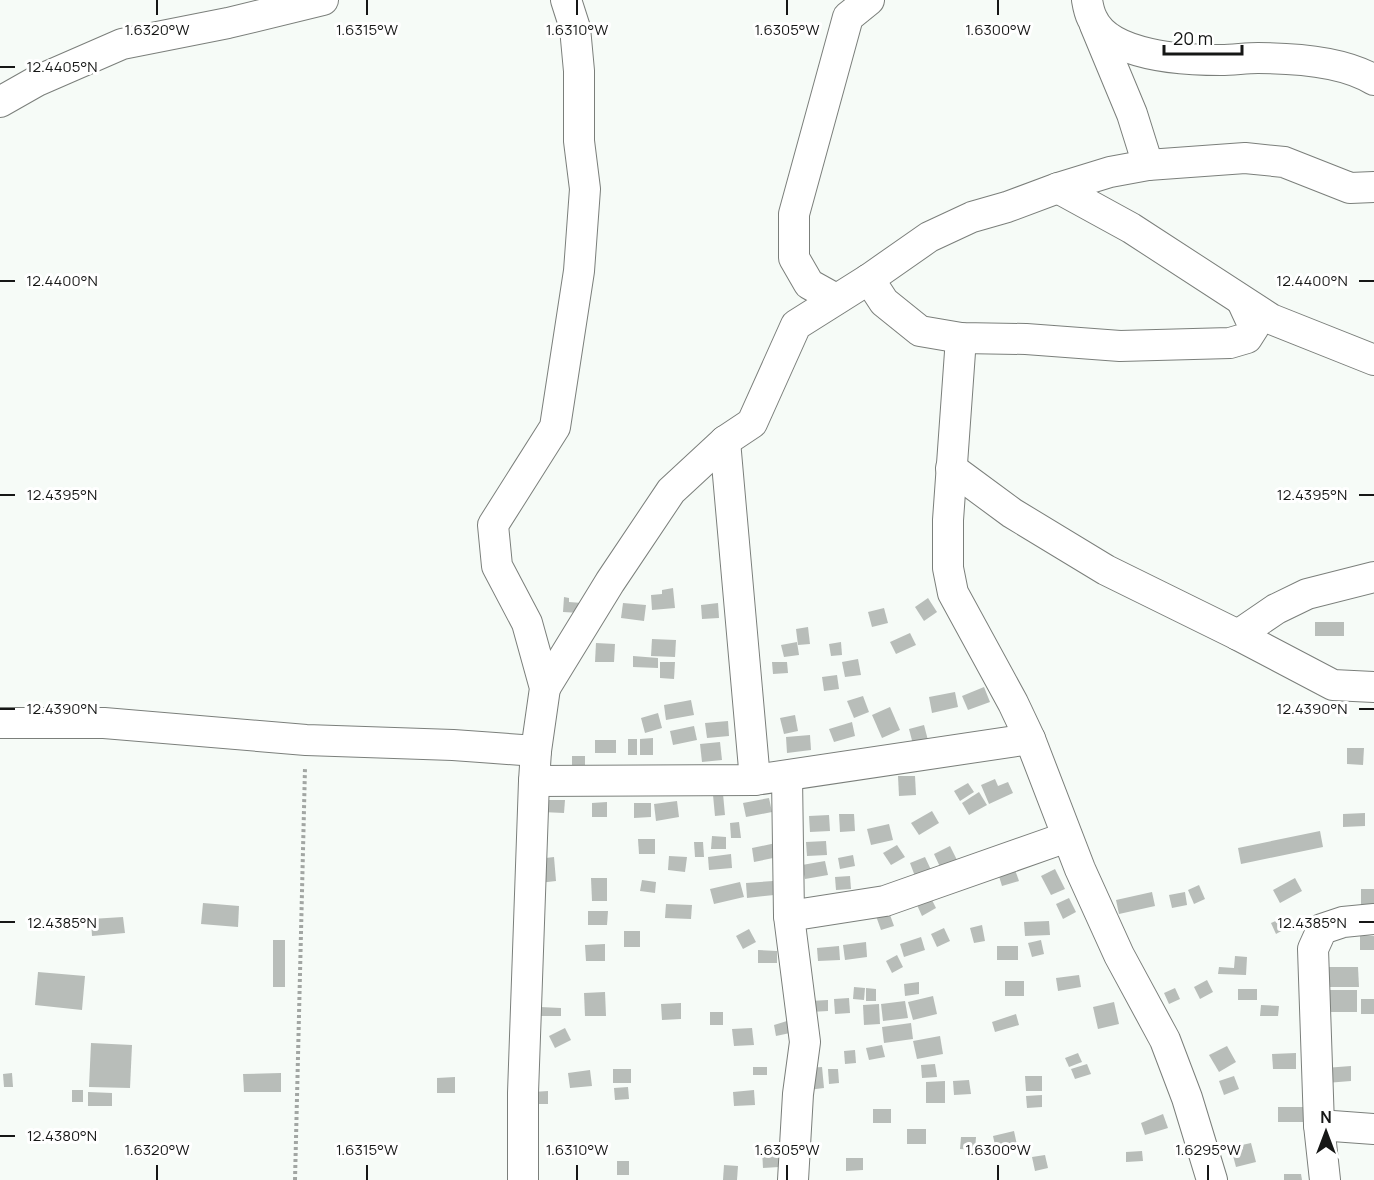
<svg xmlns="http://www.w3.org/2000/svg" width="1374" height="1180" font-family="Manrope,sans-serif">
<style>
.building{fill:#b8bdb9}
.lines{fill:none;stroke-linecap:round;stroke-linejoin:round}
.minor-casing{stroke:#7b7f7b;stroke-width:32}
.path{stroke:#a2a6a3;stroke-width:4;stroke-dasharray:3 3;stroke-linecap:butt}
.minor{stroke:#fff;stroke-width:30}
.ticks{fill:none;stroke:#161716;stroke-width:2}
.ticks-label{font-size:15px;text-anchor:middle;fill:#161716;stroke:#fff;stroke-width:6;stroke-linejoin:round;paint-order:stroke}
</style>
<rect width="100%" height="100%" fill="#f6fbf7"/>
<g class="building">
<path d="M673,588L675,608L652,610L651,595L662,594V590Z"/>
<path d="M564,597L569,598V602L582,603L581,613L563,612Z"/>
<path d="M928,598L937,612L924,621L915,607Z"/>
<path d="M623,603L646,605L644,621L621,618Z"/>
<path d="M718,603L719,618L702,619L701,605Z"/>
<path d="M884,608L888,623L872,627L868,612Z"/>
<rect x="1315" y="622" width="29" height="14"/>
<path d="M808,627L810,644L798,645L796,629Z"/>
<path d="M910,633L916,645L896,654L890,642Z"/>
<path d="M652,639L676,640L675,657L651,656Z"/>
<path d="M797,642L799,655L784,657L781,645Z"/>
<path d="M841,642L842,655L831,656L829,644Z"/>
<path d="M596,643L615,644L614,662H595Z"/>
<path d="M633,656L658,658V668L633,667Z"/>
<path d="M858,659L861,675L845,677L842,662Z"/>
<path d="M660,662H675L674,679L660,678Z"/>
<path d="M772,662H787L788,673L773,674Z"/>
<path d="M837,675L839,689L824,691L822,677Z"/>
<path d="M984,687L990,702L968,710L962,696Z"/>
<path d="M955,692L958,707L932,713L929,697Z"/>
<path d="M863,696L869,712L854,718L847,701Z"/>
<path d="M691,700L694,715L666,720L664,705Z"/>
<path d="M890,707L900,730L882,738L872,715Z"/>
<path d="M658,713L662,728L645,733L641,718Z"/>
<path d="M795,715L798,731L784,734L780,718Z"/>
<path d="M728,721L729,736L707,738L705,723Z"/>
<path d="M852,722L855,736L834,742L829,729Z"/>
<path d="M924,725L930,748L915,752L909,729Z"/>
<path d="M694,726L697,740L673,745L670,731Z"/>
<path d="M810,735L811,750L787,753L786,737Z"/>
<path d="M653,738V755H640V739Z"/>
<rect x="628" y="739" width="9" height="16"/>
<rect x="595" y="740" width="21" height="13"/>
<path d="M720,742L722,760L702,762L700,744Z"/>
<path d="M1347,748H1364L1363,765L1347,764Z"/>
<rect x="572" y="756" width="13" height="20"/>
<path d="M898,776H915L916,795L899,796Z"/>
<path d="M995,779L998,786L1008,782L1013,793L989,804L981,785Z"/>
<path d="M968,783L974,792L960,801L954,791Z"/>
<path d="M979,792L987,805L969,815L962,803Z"/>
<path d="M723,794L725,815L715,816L713,795Z"/>
<path d="M769,798L772,812L746,817L743,803Z"/>
<path d="M542,800H565L564,813L542,812Z"/>
<path d="M677,801L679,817L656,821L654,804Z"/>
<path d="M607,802V817H592V803Z"/>
<path d="M634,803H651V817L634,818Z"/>
<path d="M932,811L939,823L919,835L911,823Z"/>
<path d="M1365,813V826L1343,827V814Z"/>
<path d="M839,814H854L855,831L840,832Z"/>
<path d="M829,815L830,831L810,832L809,816Z"/>
<path d="M739,822L741,838H731L730,823Z"/>
<path d="M889,824L893,840L871,845L867,829Z"/>
<path d="M1320,831L1323,847L1241,864L1238,848Z"/>
<path d="M712,836L726,837V849H711Z"/>
<path d="M638,839H655V854H639Z"/>
<path d="M826,841L827,855L807,856L806,842Z"/>
<path d="M694,842H703L704,857H695Z"/>
<path d="M776,843L778,857L754,862L752,848Z"/>
<path d="M897,845L905,857L891,865L883,853Z"/>
<path d="M950,846L958,862L941,869L934,854Z"/>
<path d="M731,854L732,868L709,870L708,857Z"/>
<path d="M853,855L855,866L840,869L838,858Z"/>
<path d="M669,856L687,857L685,872L668,870Z"/>
<path d="M554,857L556,881L539,883L537,859Z"/>
<path d="M925,857L932,872L916,879L910,863Z"/>
<path d="M825,861L828,875L805,879L802,865Z"/>
<path d="M1014,867L1019,881L1002,886L998,873Z"/>
<path d="M1055,869L1065,889L1051,895L1041,876Z"/>
<path d="M850,876L851,889L836,890L835,877Z"/>
<path d="M591,878H607V901H592Z"/>
<path d="M1295,878L1302,891L1280,903L1273,890Z"/>
<path d="M642,880L656,882L655,893L640,891Z"/>
<path d="M773,881L774,895L747,898L746,883Z"/>
<path d="M740,882L744,897L714,904L710,889Z"/>
<path d="M1199,885L1205,899L1194,904L1188,890Z"/>
<rect x="1361" y="889" width="13" height="23"/>
<path d="M1152,892L1155,906L1119,914L1116,900Z"/>
<path d="M1185,892L1187,905L1172,908L1169,895Z"/>
<path d="M931,898L936,908L922,916L917,905Z"/>
<path d="M1069,898L1076,912L1063,919L1056,904Z"/>
<path d="M203,903L239,906L238,927L201,924Z"/>
<path d="M666,904L692,905L691,919L665,918Z"/>
<path d="M588,911H608L607,925H588Z"/>
<path d="M889,912L894,926L881,930L876,916Z"/>
<path d="M1287,916L1292,925L1276,934L1271,923Z"/>
<path d="M123,917L125,933L92,936L91,919Z"/>
<path d="M1049,921L1050,935L1025,936L1024,922Z"/>
<path d="M982,925L985,941L974,943L970,928Z"/>
<path d="M944,928L950,941L937,947L931,934Z"/>
<path d="M749,929L756,942L743,949L736,936Z"/>
<rect x="624" y="931" width="16" height="16"/>
<path d="M1360,935L1374,936V950H1360Z"/>
<path d="M921,937L925,950L904,957L900,944Z"/>
<rect x="273" y="940" width="12" height="47"/>
<path d="M1041,940L1044,954L1032,957L1028,943Z"/>
<path d="M866,942L867,957L845,960L843,945Z"/>
<path d="M605,944V961H586L585,945Z"/>
<path d="M839,946L840,960L818,961L817,948Z"/>
<rect x="997" y="946" width="21" height="14"/>
<path d="M758,950L777,951V963H758Z"/>
<path d="M897,955L903,967L892,973L886,961Z"/>
<path d="M1235,956L1247,957L1246,975L1218,974L1219,967L1234,968Z"/>
<path d="M1322,967H1358L1359,987H1322Z"/>
<path d="M38,972L85,976L82,1010L35,1005Z"/>
<path d="M1079,975L1081,987L1058,991L1056,978Z"/>
<path d="M1207,980L1213,992L1200,999L1194,987Z"/>
<rect x="1005" y="981" width="19" height="15"/>
<path d="M919,982V994L905,996L904,984Z"/>
<path d="M854,987L865,988L864,1000L853,999Z"/>
<path d="M866,988L876,989V1001H866Z"/>
<path d="M1175,988L1180,999L1169,1004L1164,993Z"/>
<rect x="1238" y="989" width="19" height="11"/>
<rect x="1325" y="990" width="32" height="22"/>
<path d="M605,992L606,1016H585L584,993Z"/>
<path d="M933,996L937,1014L913,1020L908,1002Z"/>
<path d="M849,998L850,1013L835,1014L834,999Z"/>
<rect x="1361" y="999" width="13" height="15"/>
<path d="M828,1000V1011L810,1012V1001Z"/>
<path d="M905,1001L908,1018L883,1021L881,1004Z"/>
<path d="M1114,1002L1119,1024L1098,1029L1093,1007Z"/>
<path d="M681,1003V1019L662,1020L661,1004Z"/>
<path d="M879,1004L880,1024L864,1025L863,1005Z"/>
<path d="M1261,1005L1279,1006L1278,1016H1260Z"/>
<path d="M540,1007L561,1008V1016H540Z"/>
<rect x="710" y="1012" width="13" height="13"/>
<path d="M1016,1014L1019,1025L995,1032L992,1022Z"/>
<path d="M787,1021L790,1033L776,1036L774,1025Z"/>
<path d="M911,1023L913,1039L884,1043L882,1027Z"/>
<path d="M565,1028L571,1040L555,1048L549,1036Z"/>
<path d="M752,1028L754,1045L734,1046L732,1029Z"/>
<path d="M940,1036L943,1054L917,1059L913,1041Z"/>
<path d="M91,1043L132,1045L130,1088L89,1087Z"/>
<path d="M882,1045L885,1057L869,1060L866,1048Z"/>
<path d="M1227,1046L1236,1062L1219,1072L1209,1055Z"/>
<path d="M855,1050L856,1063L845,1064L844,1051Z"/>
<path d="M1078,1053L1082,1062L1069,1067L1065,1058Z"/>
<path d="M1296,1053V1069H1273L1272,1054Z"/>
<path d="M935,1064L937,1077L922,1078L921,1065Z"/>
<path d="M1087,1064L1091,1074L1075,1079L1071,1069Z"/>
<path d="M1351,1066V1081L1326,1083L1325,1068Z"/>
<rect x="753" y="1067" width="14" height="8"/>
<path d="M822,1067L824,1088L808,1090L806,1068Z"/>
<rect x="613" y="1069" width="18" height="14"/>
<path d="M828,1069H838L839,1083L829,1084Z"/>
<path d="M590,1070L592,1086L570,1088L568,1073Z"/>
<path d="M12,1073L13,1087H4L3,1074Z"/>
<path d="M281,1073V1092H244L243,1074Z"/>
<path d="M1025,1076H1042V1091H1026Z"/>
<path d="M1234,1076L1239,1089L1224,1095L1219,1081Z"/>
<path d="M455,1077V1093H437V1078Z"/>
<path d="M969,1080L971,1094L954,1095L953,1081Z"/>
<path d="M945,1081V1103H926V1082Z"/>
<path d="M628,1087L629,1099L615,1100L614,1088Z"/>
<rect x="72" y="1090" width="11" height="12"/>
<path d="M754,1090L755,1105L734,1106L733,1092Z"/>
<path d="M548,1091V1104H533V1092Z"/>
<path d="M88,1092L112,1093V1106H88Z"/>
<path d="M1042,1095V1107L1027,1108L1026,1096Z"/>
<rect x="1278" y="1107" width="26" height="15"/>
<rect x="873" y="1109" width="18" height="14"/>
<path d="M1163,1114L1168,1128L1145,1135L1141,1123Z"/>
<rect x="907" y="1129" width="19" height="15"/>
<path d="M1014,1131L1017,1145L996,1150L993,1136Z"/>
<path d="M961,1137H976L975,1150L960,1149Z"/>
<path d="M1251,1143L1256,1162L1236,1167L1232,1152L1243,1149L1242,1145Z"/>
<path d="M778,1149L779,1167L763,1168L762,1150Z"/>
<path d="M1142,1151L1143,1161L1126,1162V1152Z"/>
<path d="M1045,1155L1048,1168L1035,1171L1032,1157Z"/>
<path d="M846,1158H863V1170L846,1171Z"/>
<rect x="617" y="1161" width="12" height="14"/>
<path d="M724,1165L738,1166L737,1180H723Z"/>
<path d="M1284,1174H1301L1302,1180H1284Z"/>
</g>
<g class="lines">
<g class="minor-casing">
<g id="minor">
<path d="M1087,0C1088,6 1089,12 1092,18C1109,57 1185,60 1221,60C1233,60 1246,58 1258,58C1293,58 1343,61 1374,80"/>
<path d="M1095,25L1132,114L1148,165"/>
<path d="M0,102L37,81L122,44L228,23L323,0"/>
<path d="M1058,188L1131,228L1271,319L1374,360"/>
<path d="M869,279L884,302L920,331L961,338L1026,339L1120,346L1230,343L1247,338L1254,327L1242,301"/>
<path d="M836,299L809,284L794,258V214L848,17L869,0"/>
<path d="M961,338L948,520V568L953,593L1013,703L1030,739L1080,869L1119,955L1165,1040L1187,1098L1212,1180"/>
<path d="M725,441L755,780"/>
<path d="M951,468L1012,513L1106,570L1238,635L1333,685L1374,687"/>
<path d="M1238,635L1276,609L1307,594L1374,577"/>
<path d="M545,688L610,582L671,491L725,441L752,423L796,325L869,279L929,237L972,217L1007,207L1058,188L1110,172L1148,165L1245,158L1284,162L1350,188L1374,187"/>
<path d="M0,723H104L306,740L453,745L536,751"/>
<path d="M787,777L789,916L805,1042L798,1094L793,1180"/>
<path d="M534,781L755,780L1030,739"/>
<path d="M789,916L885,901L1067,837"/>
<path d="M1319,1125L1374,1129"/>
<path d="M523,1180V1093L534,781L536,751L545,688L527,623L497,566L493,525L555,427L579,271L585,189L579,141V71L575,28L566,0"/>
<path d="M1325,1180L1319,1125L1313,949L1322,929L1343,922L1374,919"/>
</g>
</g>
<path class="path" d="M295,1180L305,768"/>
<use href="#minor" class="minor"/>
</g>
<path class="ticks" d="M157,0V15M367,0V15M577,0V15M787,0V15M998,0V15M0,67H15M0,281H15M1359,281H1374M0,495H15M1359,495H1374M0,709H15M1359,709H1374M0,922H15M1359,922H1374M0,1136H15M157,1165V1180M367,1165V1180M577,1165V1180M787,1165V1180M998,1165V1180M1208,1165V1180"/>
<g class="ticks-label">
<text x="157" y="35">1.6320°W</text>
<text x="367" y="35">1.6315°W</text>
<text x="577" y="35">1.6310°W</text>
<text x="787" y="35">1.6305°W</text>
<text x="998" y="35">1.6300°W</text>
<text x="62" y="72">12.4405°N</text>
<text x="62" y="286">12.4400°N</text>
<text x="1312" y="286">12.4400°N</text>
<text x="62" y="500">12.4395°N</text>
<text x="1312" y="500">12.4395°N</text>
<text x="62" y="714">12.4390°N</text>
<text x="1312" y="714">12.4390°N</text>
<text x="62" y="928">12.4385°N</text>
<text x="1312" y="928">12.4385°N</text>
<text x="62" y="1141">12.4380°N</text>
<text x="157" y="1155">1.6320°W</text>
<text x="367" y="1155">1.6315°W</text>
<text x="577" y="1155">1.6310°W</text>
<text x="787" y="1155">1.6305°W</text>
<text x="998" y="1155">1.6300°W</text>
<text x="1208" y="1155">1.6295°W</text>
</g>
<g transform="translate(1326 1132)" stroke="#ffffff" stroke-width="4.5" paint-order="stroke">
<path d="M0-4.5L10 22L0 15L-10 22Z" fill="#161716"/>
<text y="-9" font-size="16" font-weight="bold" text-anchor="middle" fill="#161716">N</text>
</g>
<path d="M1164 45v9h78v-9" fill="none" stroke="#161716" stroke-width="3"/>
<text x="1173" y="45" font-size="18" fill="#161716" stroke="#ffffff" stroke-width="4.5" paint-order="stroke">20 m</text>
</svg>
